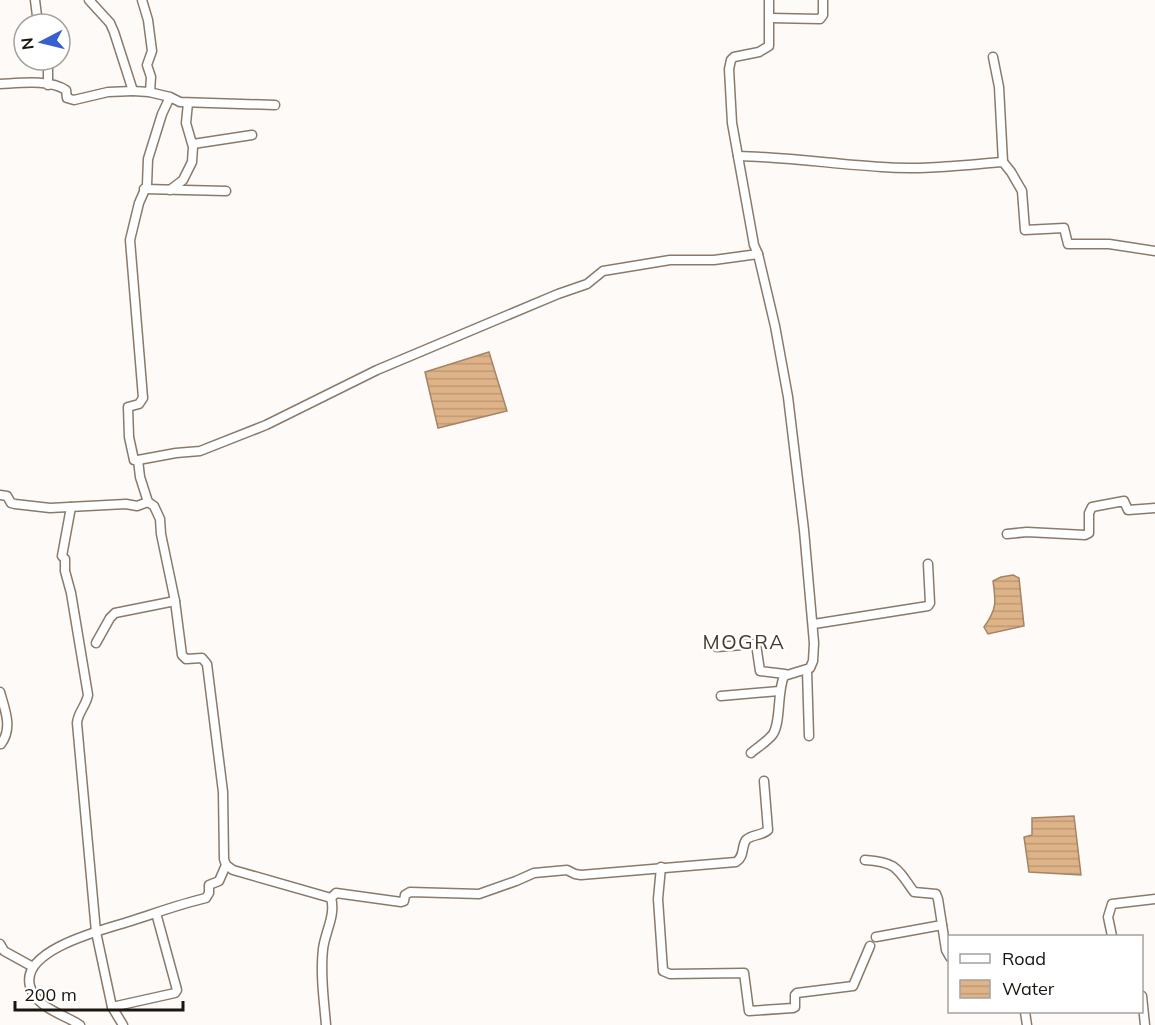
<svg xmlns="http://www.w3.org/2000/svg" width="1155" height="1025" font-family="Mulish,sans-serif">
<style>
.water{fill:url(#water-rules);stroke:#a48464;stroke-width:1.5}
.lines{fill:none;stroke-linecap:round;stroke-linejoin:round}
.minor-casing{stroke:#8a7a6b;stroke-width:11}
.minor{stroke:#fff;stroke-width:8}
.labels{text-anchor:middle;stroke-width:5;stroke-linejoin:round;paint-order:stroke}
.quarter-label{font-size:20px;letter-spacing:1.5px;fill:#47392a;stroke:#fff}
</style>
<defs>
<pattern id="water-rules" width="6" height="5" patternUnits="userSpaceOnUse" patternTransform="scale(1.5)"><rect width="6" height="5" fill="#deb388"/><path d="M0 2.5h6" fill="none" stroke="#be9974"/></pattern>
</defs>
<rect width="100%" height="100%" fill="#fefaf7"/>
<g class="water">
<path d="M489,352L507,411L438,428L425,372Z"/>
<path d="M1013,575L1019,578L1024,626L988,634L984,627C997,609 996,602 993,581L1001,577Z"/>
<path d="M1074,816L1081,875L1029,872L1024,837L1032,835V818Z"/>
</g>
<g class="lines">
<g class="minor-casing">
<g id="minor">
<path d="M35,0L38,24"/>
<path d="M142,0L148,20L152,51L147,65L151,77L150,92"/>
<path d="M770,18L820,19L823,15V0"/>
<path d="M993,57L999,87L1003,162"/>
<path d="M48,60V85"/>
<path d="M0,84C20,83 49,79 66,90L67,98L74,100L108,92L133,91"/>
<path d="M170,97L180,102L275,105"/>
<path d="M193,144L252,135"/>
<path d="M738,156C787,157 834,164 882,167C923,170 963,165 1003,162L1011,172L1022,191L1025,230L1064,228L1068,244H1109L1155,251"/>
<path d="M144,189L226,191"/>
<path d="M170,190L183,180L192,162L193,147L186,123L188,103"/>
<path d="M138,460L176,453L200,451L266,425L377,370L558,294L587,284L603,271L670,260H714L758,254L754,245L732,123L729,69L731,60L734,57L759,52L769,46V0"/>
<path d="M0,495L7,496L11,503L15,504L50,508L126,504L137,506L148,502L140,477L138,460H134L129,437L128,407L139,404L143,398L130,240L139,203L147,185L148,159L162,114L170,97L149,92L133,91L114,32L110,23L89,0"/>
<path d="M148,502L154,506L160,519L161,534L175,601L182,655L186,659L202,658L207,664L223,792L224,859L226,865L233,870L331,898L336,893L401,902L404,901L405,895L410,892L479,894L516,881L534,873L567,870L575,874L581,875L736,862C745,856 741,847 746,840C752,834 762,836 768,830L764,781"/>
<path d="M71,507L62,556L65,559V571L71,593L88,695C86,706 78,712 77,723L96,932L112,1007L123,1025"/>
<path d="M1007,534L1027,532L1085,535L1089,533V513L1092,507L1124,501L1128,510L1155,508"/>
<path d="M814,624L928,606L930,603L928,564"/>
<path d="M96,643L110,618L115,613L175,601"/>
<path d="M717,647L756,644L760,671L785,674"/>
<path d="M807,670L809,736"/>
<path d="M0,692C5,710 13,728 1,744"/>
<path d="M721,696L779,691"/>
<path d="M751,753C758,747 768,741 773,734C781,722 777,692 784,676L810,668L813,661L814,643L804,530L788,397L775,326L758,254"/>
<path d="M865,860C896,862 897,868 914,892L936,894L938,899L946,950L950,957"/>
<path d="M661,867L658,899L663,971L670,974L744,973L749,1011L793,1008L795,1007V995L797,993L853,986L870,946"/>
<path d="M1112,936L1108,917L1112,904L1155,899"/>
<path d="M876,937L942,925"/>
<path d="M0,944L4,951L33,967"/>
<path d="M1142,996L1145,1025"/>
<path d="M112,1007L175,993L177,990L156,913"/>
<path d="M1025,1012L1027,1025"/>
<path d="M80,1025C63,1014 36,1008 30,986C20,949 106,929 131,921C156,913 180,904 206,898L209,893V885L219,881L226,865"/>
<path d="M326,1025C324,1000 320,974 323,949C325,932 336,915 331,898"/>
</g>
</g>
<use href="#minor" class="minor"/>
</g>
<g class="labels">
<g class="quarter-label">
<text x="744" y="649">MOGRA</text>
</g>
</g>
<rect x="948" y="935" width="195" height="78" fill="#ffffff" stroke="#a4a19f" stroke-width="1.5"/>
<rect x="960" y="954" width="30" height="9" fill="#ffffff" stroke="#a4a19f" stroke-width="1.5"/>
<text x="1002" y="965" font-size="18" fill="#1b150f">Road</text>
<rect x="960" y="980" width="30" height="18" fill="url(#water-rules)" stroke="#a4a19f" stroke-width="1.5"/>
<text x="1002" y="995" font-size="18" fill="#1b150f">Water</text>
<g transform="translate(42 42) rotate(263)"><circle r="28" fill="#ffffff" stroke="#a4a19f" stroke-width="1.5"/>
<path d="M0-4.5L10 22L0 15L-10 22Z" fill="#3660d0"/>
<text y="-9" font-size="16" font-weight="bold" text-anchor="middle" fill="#1b150f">N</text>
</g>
<path d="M15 1001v9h168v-9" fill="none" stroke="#1b150f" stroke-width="3"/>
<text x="24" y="1001" font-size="18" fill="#1b150f" stroke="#ffffff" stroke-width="4.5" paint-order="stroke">200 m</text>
</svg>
